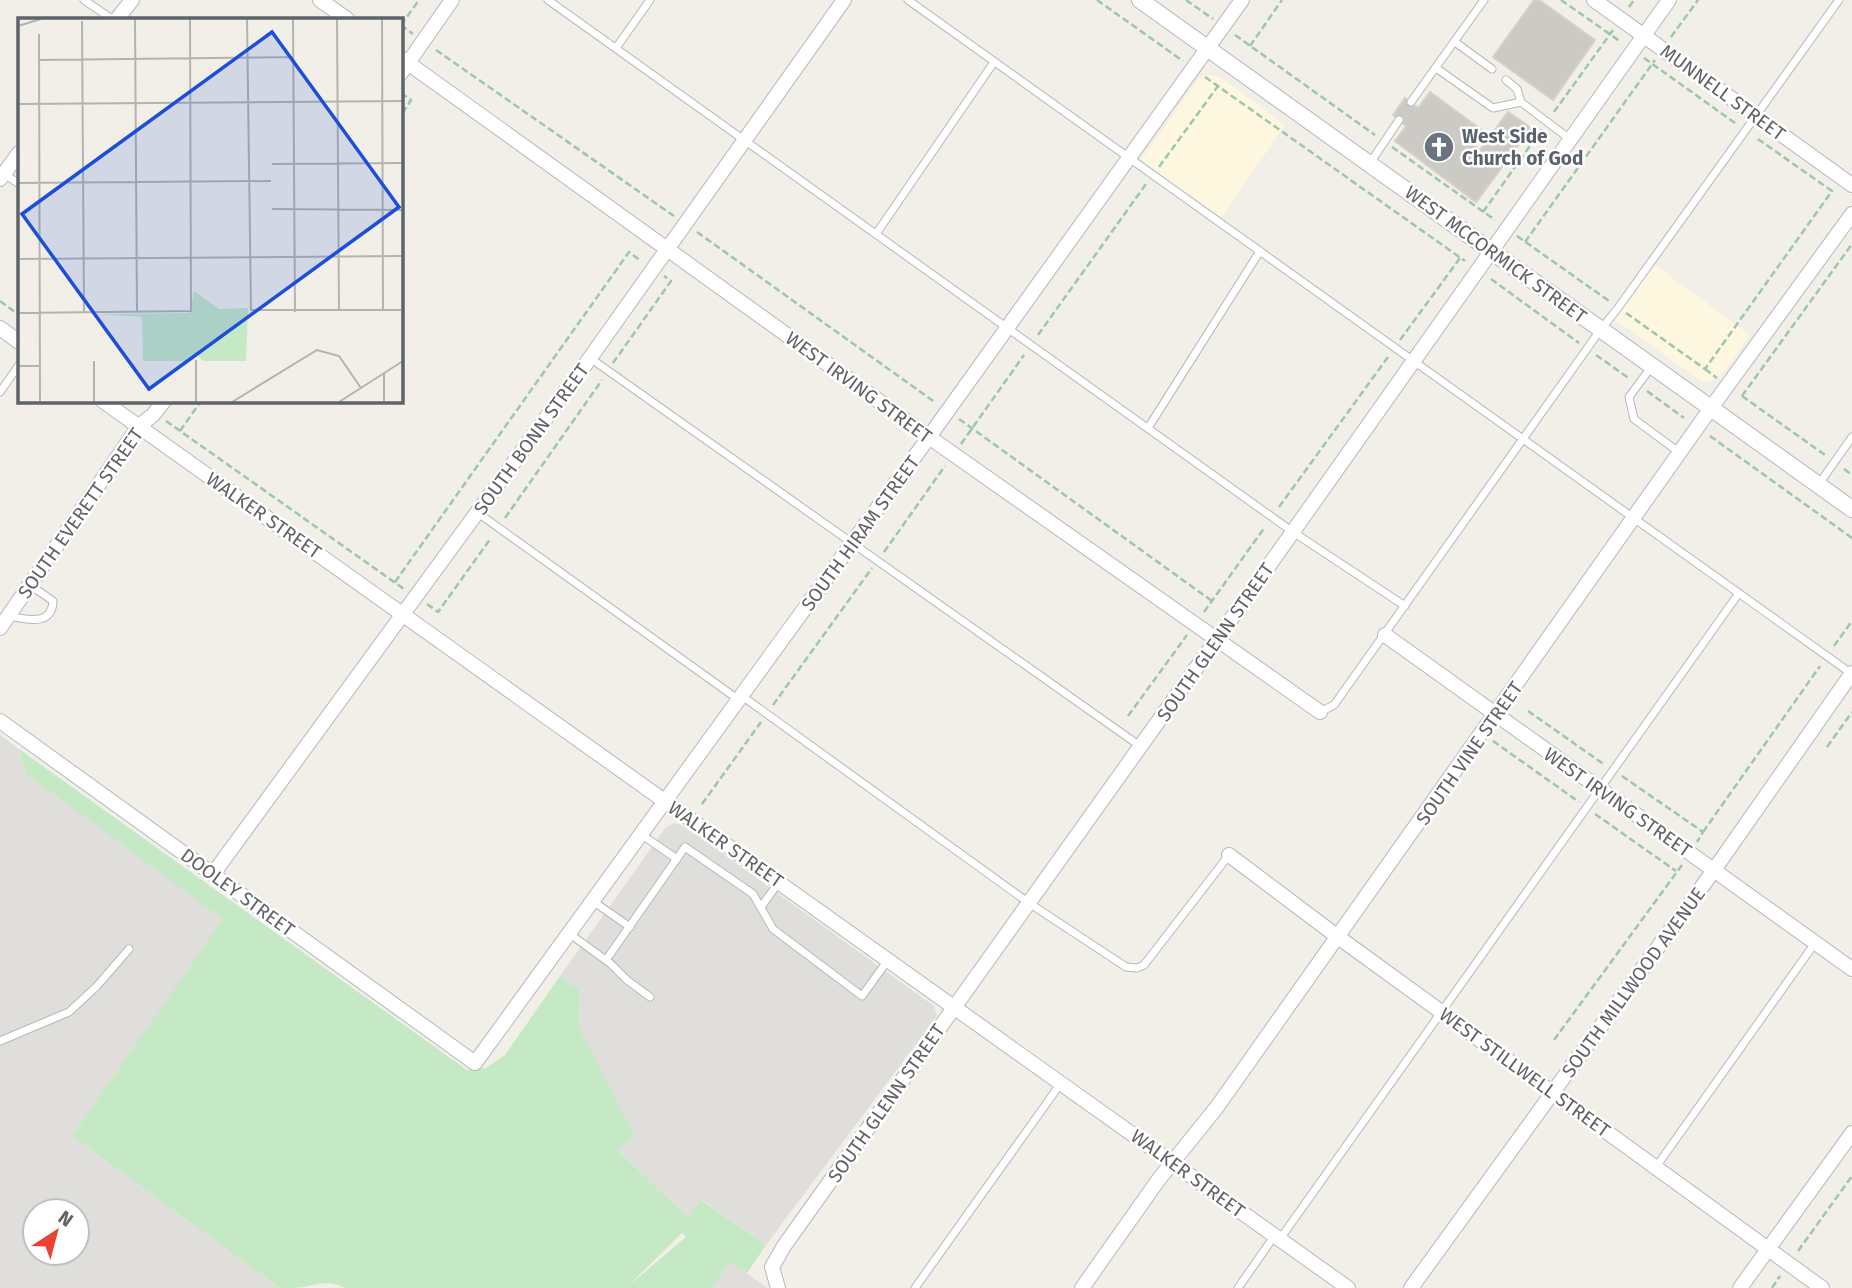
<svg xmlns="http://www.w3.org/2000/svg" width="1852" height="1288" font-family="'Fira Sans',sans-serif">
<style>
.commercial{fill:#fef7e0}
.industrial{fill:#e0deda;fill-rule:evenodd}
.green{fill:#c5e8c5;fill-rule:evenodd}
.building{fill:#cccac5;stroke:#d6d1c6;stroke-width:2}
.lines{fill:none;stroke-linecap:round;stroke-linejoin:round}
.service-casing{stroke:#b5b8bc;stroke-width:9}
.minor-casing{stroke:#b5b8bc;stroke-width:16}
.tertiary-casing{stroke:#b5b8bc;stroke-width:18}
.path{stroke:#9cc7a9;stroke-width:2.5;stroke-dasharray:7 3.5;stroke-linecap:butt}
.service{stroke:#fff;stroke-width:7}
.minor{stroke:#fff;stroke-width:14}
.tertiary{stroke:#fff;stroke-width:16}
.labels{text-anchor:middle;stroke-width:5;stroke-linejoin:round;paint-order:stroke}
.street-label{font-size:19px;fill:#5f6368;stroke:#fff}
.worship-label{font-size:19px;font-weight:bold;fill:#5b616d;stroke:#fff;text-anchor:start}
.inset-road{fill:none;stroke:#b3b3b1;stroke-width:2}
.view{fill:#1d4ed8;fill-opacity:0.15;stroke:#1d4ed8;stroke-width:3.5}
.inset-edge{fill:none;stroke:#5f6368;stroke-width:3.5}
</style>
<rect width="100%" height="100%" fill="#f1efe8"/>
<g class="commercial">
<path d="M1208,75L1220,77L1285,125L1221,218L1141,160L1199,78Z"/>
<path d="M1651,262L1750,335L1726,370L1717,378L1708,382L1700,380L1613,318Z"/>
</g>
<g class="industrial">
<path d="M0,735L19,749L26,774L224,919L72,1136L280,1288H0ZM35,1211H77V1253H35Z"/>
<path d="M675,823L687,828L934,1006L937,1016L766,1245L702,1200L689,1218L617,1150L635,1137L578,1025L580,990L560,976L666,827Z"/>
<path d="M730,1261L767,1288H712Z"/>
</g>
<path class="green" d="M19,749L467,1070L486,1068L505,1055L560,976L580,990L578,1025L635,1137L617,1150L689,1218L701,1200L766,1245L747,1273L730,1262L712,1288H345C331,1280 317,1284 304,1287C297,1288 288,1288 280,1288L72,1136L223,919L26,774ZM682,1233L686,1237L633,1282V1281Z"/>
<g class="building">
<path d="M1534,0H1539L1595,40L1553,100L1493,57Z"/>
<path d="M1430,92L1483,131L1473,144L1480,150L1508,112L1531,128L1476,202L1395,141L1406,126L1393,115L1405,98L1418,108Z"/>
</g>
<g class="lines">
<g class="service-casing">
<g id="service">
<path d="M84,0L112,19"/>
<path d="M548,0L1293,532L1405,606"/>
<path d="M908,0L1852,674"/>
<path d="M1455,42L1492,69"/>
<path d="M616,48L650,0"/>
<path d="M1436,68L1493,108L1521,102L1571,140"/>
<path d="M1506,80L1517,89L1521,102"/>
<path d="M1411,102L1484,0"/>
<path d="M1370,163L1399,120"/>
<path d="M3,173L19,184"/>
<path d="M876,234L994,62"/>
<path d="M590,358L1140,746"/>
<path d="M1652,366L1629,397L1634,419L1680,453"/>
<path d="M0,392L19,365"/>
<path d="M1148,428L1260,251"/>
<path d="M1819,484L1852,437"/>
<path d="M478,513L739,700"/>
<path d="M8,616C26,619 52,627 53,601L30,585"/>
<path d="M742,696L1029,903L1126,967L1137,968L1144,965L1229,855"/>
<path d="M1320,712L1334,705L1601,329L1618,308L1839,0"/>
<path d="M642,835L677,859"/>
<path d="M594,902L630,927"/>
<path d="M761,907L779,882"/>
<path d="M570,934L611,964L627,980L650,997"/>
<path d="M606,960L685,847L753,894L773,929L862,996L888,960"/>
<path d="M0,1041L69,1012L97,986L129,949"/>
<path d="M1656,1167L1815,943"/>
<path d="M1280,1239L1739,593"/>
<path d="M915,1288L1061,1083"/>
<path d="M1238,1288L1275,1235"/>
</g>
</g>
<g class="minor-casing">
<g id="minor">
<path d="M320,0L347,19"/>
<path d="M1594,0L1852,185"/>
<path d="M117,19L132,0"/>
<path d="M401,58L929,437L1320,712"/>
<path d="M401,73L452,0"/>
<path d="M0,179L19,153"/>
<path d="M0,328L19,342"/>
<path d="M103,401L1348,1288"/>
<path d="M0,628L139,426L153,415L164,401"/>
<path d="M1385,635L1852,969"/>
<path d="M0,721L475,1063L929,437L1242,0"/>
<path d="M1229,855L1338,937L1822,1288"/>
<path d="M213,874L590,358L844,0"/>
<path d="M778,1288L772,1267L784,1246L1217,639L1669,0"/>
<path d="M1082,1288L1159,1179L1217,1107L1711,408L1852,214"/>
<path d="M1411,1288L1714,870L1852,673"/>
<path d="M1740,1288L1852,1133"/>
</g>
</g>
<g class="tertiary-casing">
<path id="tertiary" d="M1140,0L1852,509"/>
</g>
<g class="path">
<path d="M1097,0L1183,61"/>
<path d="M1186,0L1213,19"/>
<path d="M1561,0L1621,42"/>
<path d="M1629,7L1634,0"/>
<path d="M401,25L413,34"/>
<path d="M401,25L419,0"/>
<path d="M1235,35L1375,135"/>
<path d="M1671,37L1698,0"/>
<path d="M1250,46L1282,0"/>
<path d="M436,50L674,216"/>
<path d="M1644,58L1735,123"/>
<path d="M1205,77L1465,261"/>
<path d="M401,93L411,100L401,116"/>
<path d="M1554,112L1613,30"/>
<path d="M1392,147L1495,220"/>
<path d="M1159,167L1218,86"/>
<path d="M1483,212L1542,129"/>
<path d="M697,232L936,403"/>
<path d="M1517,236L1609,301"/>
<path d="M1525,242L1655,60"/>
<path d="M1491,279L1579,343"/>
<path d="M0,301L19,315"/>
<path d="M1626,313L1705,369L1832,191L1755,137"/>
<path d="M1038,335L1146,184"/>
<path d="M1400,340L1460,258"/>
<path d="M1596,355L1630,379"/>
<path d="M613,363L671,281L664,276"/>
<path d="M1705,369L1717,378"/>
<path d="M1647,391L1684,418"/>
<path d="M1742,396L1852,244"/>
<path d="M1742,396L1825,455"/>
<path d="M959,419L1212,601"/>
<path d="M166,421L404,589"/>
<path d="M180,431L201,401"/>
<path d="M1710,436L1852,538"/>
<path d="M961,444L1024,355"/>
<path d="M1844,469L1852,475"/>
<path d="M1279,507L1388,357"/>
<path d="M505,518L602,380"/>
<path d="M884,552L945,466"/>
<path d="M395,582L629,252L641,261"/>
<path d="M427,604L438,612L491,538"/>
<path d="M1204,612L1265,527"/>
<path d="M1834,646L1852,621"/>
<path d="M773,705L872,568"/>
<path d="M1528,711L1605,765"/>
<path d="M1128,716L1187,635"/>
<path d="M1493,741L1579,802"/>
<path d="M1827,747L1852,712"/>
<path d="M1622,776L1703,832L1697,842"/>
<path d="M702,804L761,722"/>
<path d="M1595,814L1676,871"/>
<path d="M1703,832L1820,666"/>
<path d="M1554,1040L1682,865"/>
<path d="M1798,1251L1852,1176"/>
<path d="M1772,1288L1780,1276"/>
</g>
<use href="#service" class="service"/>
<use href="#minor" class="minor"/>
<use href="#tertiary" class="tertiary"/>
</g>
<defs>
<g id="church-disc" transform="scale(1.575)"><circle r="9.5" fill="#6b7280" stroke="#fff"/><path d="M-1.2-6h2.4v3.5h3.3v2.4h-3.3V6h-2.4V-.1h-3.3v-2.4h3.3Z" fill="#fff"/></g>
</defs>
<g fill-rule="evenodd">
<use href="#church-disc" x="1439" y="147"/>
</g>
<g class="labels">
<g class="street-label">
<text transform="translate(1723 92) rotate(36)" y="7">MUNNELL STREET</text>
<text transform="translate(1496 254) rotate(36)" y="7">WEST MCCORMICK STREET</text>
<text transform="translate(859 387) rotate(36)" y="7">WEST IRVING STREET</text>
<text transform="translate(531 439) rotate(-54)" y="7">SOUTH BONN STREET</text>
<text transform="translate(80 513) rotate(-55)" y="7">SOUTH EVERETT STREET</text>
<text transform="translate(264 515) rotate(35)" y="7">WALKER STREET</text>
<text transform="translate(860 533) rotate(-54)" y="7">SOUTH HIRAM STREET</text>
<text transform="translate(1215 642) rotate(-55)" y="7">SOUTH GLENN STREET</text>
<text transform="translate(1469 753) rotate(-55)" y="7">SOUTH VINE STREET</text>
<text transform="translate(1618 802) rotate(35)" y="7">WEST IRVING STREET</text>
<text transform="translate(726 844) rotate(35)" y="7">WALKER STREET</text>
<text transform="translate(238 892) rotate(36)" y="7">DOOLEY STREET</text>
<text transform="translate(1633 982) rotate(-54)" y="7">SOUTH MILLWOOD AVENUE</text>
<text transform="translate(1525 1072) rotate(36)" y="7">WEST STILLWELL STREET</text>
<text transform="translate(886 1103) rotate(-55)" y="7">SOUTH GLENN STREET</text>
<text transform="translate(1188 1173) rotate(36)" y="7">WALKER STREET</text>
</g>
<g class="worship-label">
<text x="1462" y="143">West Side<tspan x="1462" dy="22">Church of God</tspan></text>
</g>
</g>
<g transform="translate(18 18)">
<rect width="385" height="385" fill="#f1efe8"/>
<path d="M176,273L201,291L230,290L228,343H185L180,337L171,343H125L124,299L80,296L172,295Z" fill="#c5e8c5"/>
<path class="inset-road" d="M117,1L119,294M229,1L233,292H383M275,1L277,294M319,1L321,292M364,1L365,292M64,3L66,294M0,8L23,1M21,16L22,384M21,42L276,39M0,86L385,83M254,146L385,145M0,165L253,163M254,191L385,192M0,241L385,238M0,295L173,293L172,1M76,343V384M0,348H22M366,355V384M178,384V342M214,384L299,332L321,338L343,370M321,384L385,343"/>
<path class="view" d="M254,14L381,189L131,371L4,196Z"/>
<rect width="385" height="385" class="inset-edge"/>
</g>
<g transform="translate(56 1232) rotate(36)"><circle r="33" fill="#ffffff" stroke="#bfc1c3" stroke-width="2"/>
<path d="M0-5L12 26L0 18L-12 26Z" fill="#ea4335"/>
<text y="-10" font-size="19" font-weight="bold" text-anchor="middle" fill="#5f6368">N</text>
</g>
</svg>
